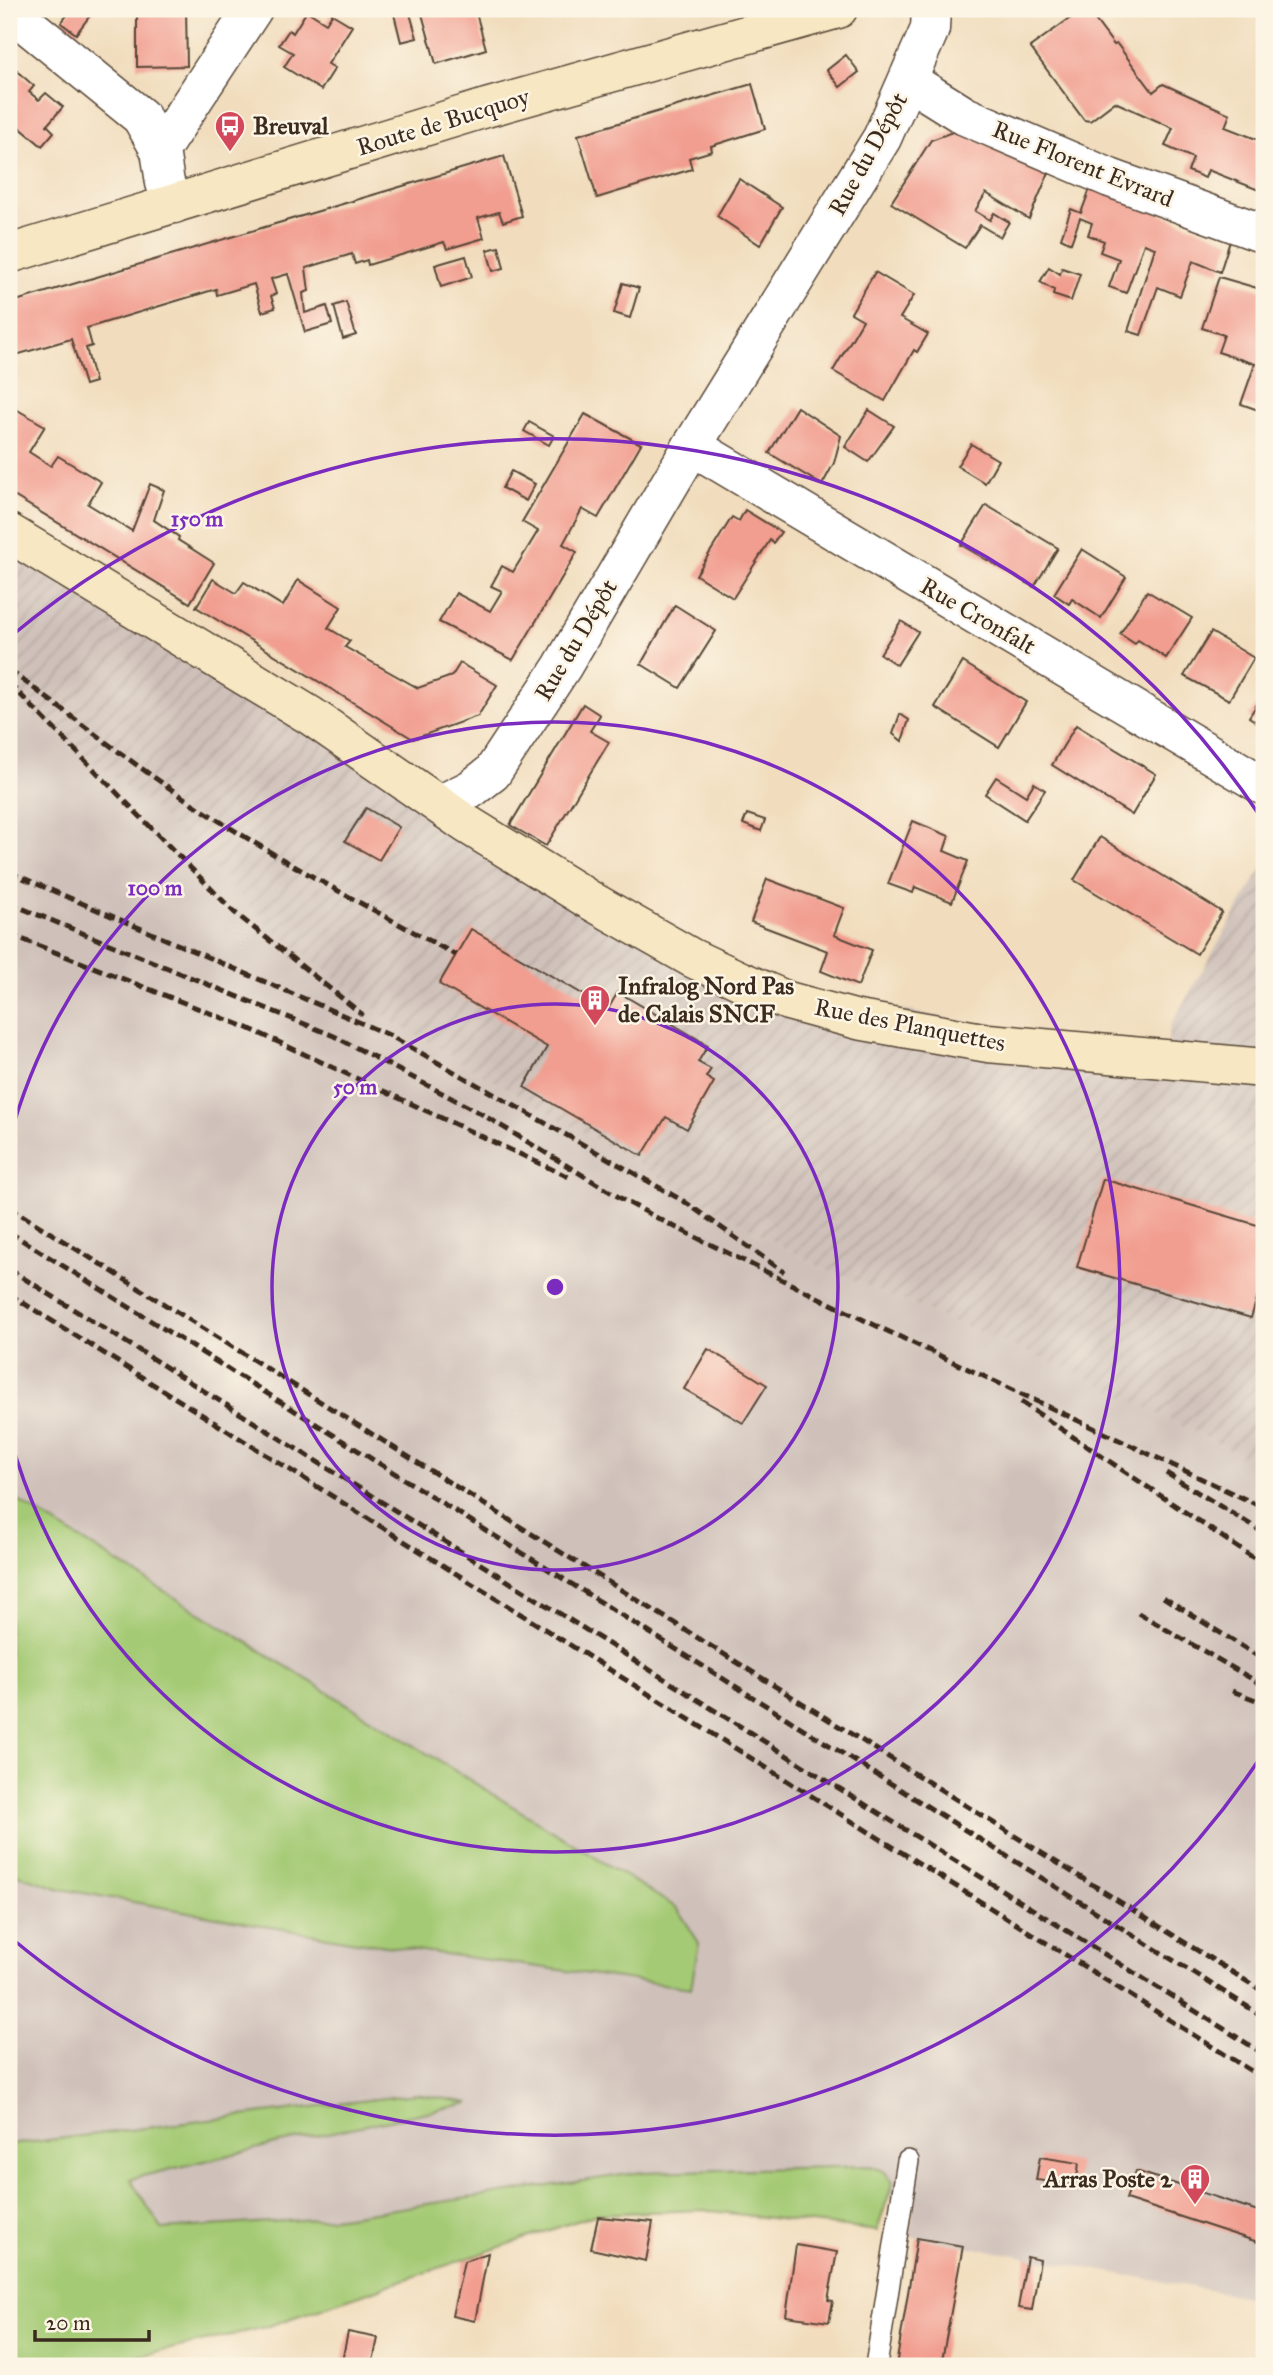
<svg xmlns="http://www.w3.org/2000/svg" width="1273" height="2375" font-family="'IM FELL Great Primer',serif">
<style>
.industrial{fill:url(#industrial-furrows)}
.railway{fill:#cfc1ba}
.green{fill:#a4ca74;stroke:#707a49;stroke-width:2}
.building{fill:#f19d8f}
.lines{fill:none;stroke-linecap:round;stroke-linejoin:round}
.lane-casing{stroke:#564536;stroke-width:24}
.street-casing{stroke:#564536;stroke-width:41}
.secondary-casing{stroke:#564536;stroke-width:41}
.lane{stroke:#fff;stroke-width:21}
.street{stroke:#fff;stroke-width:38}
.secondary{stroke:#f7e8c3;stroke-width:38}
.rail{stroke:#3b2a1e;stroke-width:5;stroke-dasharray:10 5;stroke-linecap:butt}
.ring{fill:none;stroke:#7b2cbf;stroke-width:3.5}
.labels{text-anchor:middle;stroke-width:5;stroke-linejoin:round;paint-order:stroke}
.street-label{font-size:24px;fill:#3b2a1e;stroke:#fcf5e5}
.poi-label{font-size:24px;font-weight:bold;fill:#3b2a1e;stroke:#fcf5e5;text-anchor:start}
.centre{fill:#7b2cbf;stroke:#fcf5e5;stroke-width:3.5}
.ring-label{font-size:21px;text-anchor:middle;font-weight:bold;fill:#7b2cbf;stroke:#fcf5e5;stroke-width:5;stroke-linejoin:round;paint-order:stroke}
</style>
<defs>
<pattern id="industrial-furrows" width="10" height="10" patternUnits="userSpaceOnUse" patternTransform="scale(1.75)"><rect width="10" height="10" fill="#cfc1ba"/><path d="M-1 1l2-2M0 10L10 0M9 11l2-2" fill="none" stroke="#b3a69f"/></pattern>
</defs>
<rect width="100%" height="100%" fill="#fcf5e5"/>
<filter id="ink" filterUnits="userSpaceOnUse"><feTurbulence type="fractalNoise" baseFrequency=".0143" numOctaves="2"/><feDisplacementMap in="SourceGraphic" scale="14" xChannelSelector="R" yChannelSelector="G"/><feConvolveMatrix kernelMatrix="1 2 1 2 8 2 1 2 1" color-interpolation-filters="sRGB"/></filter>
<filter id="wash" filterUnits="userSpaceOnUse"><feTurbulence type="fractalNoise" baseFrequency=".00686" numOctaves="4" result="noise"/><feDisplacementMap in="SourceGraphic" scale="28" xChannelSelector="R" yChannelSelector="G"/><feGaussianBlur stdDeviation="1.57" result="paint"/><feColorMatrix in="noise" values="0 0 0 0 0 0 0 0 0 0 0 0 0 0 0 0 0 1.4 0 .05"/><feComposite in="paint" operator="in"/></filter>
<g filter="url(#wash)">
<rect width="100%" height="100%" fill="#f1ddbd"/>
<path class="industrial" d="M9,533L739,980L1165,1059L1170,1026L1264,865V1467L1076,1373L818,1266L697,1199L386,1018L272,928L9,701Z"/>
<path class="railway" d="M9,696L150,805L272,928L386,1018L697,1199L818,1266L1076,1373L1264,1467V2300L909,2236L915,2198L889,2197L877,2231L703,2210H655L597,2214L266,2327L123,2360L72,2366H9Z"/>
<g class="green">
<path d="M9,1495L677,1908L699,1943L691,1988L350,1941L61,1889L9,1872Z"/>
<path d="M416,2094L470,2103L280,2143L130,2179L162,2229L333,2218L643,2172L871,2166L884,2171L893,2182L877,2231L703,2210L597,2214L266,2327L123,2360L72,2366H9V2145Z"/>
</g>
<g id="blocks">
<g class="building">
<path d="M72,9H95L76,34L61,23Z"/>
<path d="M137,9H186L187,66L137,67Z"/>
<path d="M439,9H475L486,49L436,64L422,14Z"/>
<path d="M1083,9H1087L1114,45L1117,44L1153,92L1163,84L1230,114L1225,127L1264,142V192L1208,170L1205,178L1188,171L1193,158L1165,146L1173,128L1115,102L1090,121L1084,120L1030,47Z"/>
<path d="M409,10L417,38L401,42L394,14Z"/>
<path d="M307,11L326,23L332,14L352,26L328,64L335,68L321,90L284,67L293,53L279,45L289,30L293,33Z"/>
<path d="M846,55L859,72L840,87L827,70Z"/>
<path d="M9,64L34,86L29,92L39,100L46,93L63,107L47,125L54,132L42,146L19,127L13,134L9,130Z"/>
<path d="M752,84L765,129L711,146L712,151L689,158L692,169L597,198L578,135Z"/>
<path d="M955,131L1050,170L1029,219L986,193L975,211L990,220L994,213L1009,222L1000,237L980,225L965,248L891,203L931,140Z"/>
<path d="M504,156L522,216L503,222L499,212L478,218L484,238L447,249L444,242L368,265L367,260L355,264L352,254L306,268L309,291L303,293L305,313L327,306L332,324L305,332L288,274L271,279L276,294L271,296L275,308L262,312L254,284L217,295L216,289L87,328L92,346L86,348L95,382L85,385L71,339L9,357V303Z"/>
<path d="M739,179L782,207L760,245L717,216Z"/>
<path d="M1091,186L1230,241L1220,272L1193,261L1180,296L1158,287L1141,335L1128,331L1155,248L1144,244L1126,293L1109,287L1119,259L1100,252L1104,241L1088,235L1092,223L1080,218L1071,243L1061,238L1071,209L1081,213Z"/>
<path d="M499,247L504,268L493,271L487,250Z"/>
<path d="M466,256L472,277L441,287L435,265Z"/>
<path d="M1049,267L1060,274L1062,268L1080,274L1071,301L1053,295L1054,290L1040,282Z"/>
<path d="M875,272L914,295L900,318L928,334L917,352L914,350L885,401L833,371L863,320L851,313Z"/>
<path d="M1219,277L1264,290V412L1241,404L1255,364L1218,352L1224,335L1202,328Z"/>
<path d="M623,283L639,288L630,318L614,313Z"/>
<path d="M346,302L356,335L343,339L334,306Z"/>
<path d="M9,405L45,426L29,452L51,466L58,456L101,482L88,504L132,531L150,484L164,490L154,520L179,537L178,540L214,563L190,603L9,493Z"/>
<path d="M797,407L841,436L834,463L822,485L769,453Z"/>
<path d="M869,410L894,426L868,462L845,447Z"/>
<path d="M585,414L641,444L598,518L582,509L563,544L577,552L513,660L439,622L456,593L490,611L502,591L491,586L502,566L513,572L538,531L522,522Z"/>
<path d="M529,422L554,436L549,445L524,431Z"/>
<path d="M971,444L998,460L985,483L957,466Z"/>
<path d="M511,471L535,484L526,501L502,488Z"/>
<path d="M986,505L1058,548L1034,587L961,545Z"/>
<path d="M745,510L781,532L773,543L770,540L733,598L696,575L732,517L739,521Z"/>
<path d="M1082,549L1126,577L1101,618L1072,599L1069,604L1054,594Z"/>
<path d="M213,579L236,593L244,582L283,606L298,580L341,607L328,628L350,641L345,647L418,688L452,676L460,663L497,685L478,716L413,739L196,607Z"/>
<path d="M1147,591L1192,618L1166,658L1138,640L1135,644L1120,634Z"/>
<path d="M675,605L716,631L680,688L641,664Z"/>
<path d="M901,621L918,632L897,665L880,654Z"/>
<path d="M1211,632L1254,658L1229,700L1184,676Z"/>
<path d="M963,662L1026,702L999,747L935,707Z"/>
<path d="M1264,693V727L1249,717Z"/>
<path d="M583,704L600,715L590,731L609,742L546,846L510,825Z"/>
<path d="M900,714L909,720L902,741L893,734Z"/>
<path d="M1076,725L1156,774L1132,815L1052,765Z"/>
<path d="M996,777L1026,796L1034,783L1045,790L1025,820L985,794Z"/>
<path d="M366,808L399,827L379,860L345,841Z"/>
<path d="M747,814L765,820L761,831L743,824Z"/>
<path d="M913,821L949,836L944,851L968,861L952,902L915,887L913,893L888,884Z"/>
<path d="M1100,837L1222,912L1197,954L1074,880Z"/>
<path d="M767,879L844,908L834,935L872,950L858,986L821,971L828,951L751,922Z"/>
<path d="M471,929L608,1009L618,992L708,1045L698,1062L711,1069L706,1077L714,1082L687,1129L666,1117L642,1156L524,1087L547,1047L439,984Z"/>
<path d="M1103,1179L1264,1227V1275L1251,1318L1077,1267Z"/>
<path d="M708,1349L767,1385L743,1423L684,1389Z"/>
<path d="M1040,2157L1079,2163L1076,2185L1036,2180Z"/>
<path d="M1136,2171L1264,2213V2244L1126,2199Z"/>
<path d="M598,2217L653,2222L646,2261L591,2249Z"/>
<path d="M917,2238L963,2246L941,2366H896Z"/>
<path d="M796,2245L837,2252L828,2300L833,2301L829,2322L786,2316Z"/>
<path d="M488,2253L475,2321L452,2316L464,2261Z"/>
<path d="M1027,2257L1040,2260L1032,2310L1018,2308Z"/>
<path d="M348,2332L378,2338L372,2366H341Z"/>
</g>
</g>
</g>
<g filter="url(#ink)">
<use href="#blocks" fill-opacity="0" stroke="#564536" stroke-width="2"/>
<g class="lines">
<g class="lane-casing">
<path id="lane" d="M876,2366L908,2161"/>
</g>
<g class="street-casing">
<g id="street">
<path d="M9,10L141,117L160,150"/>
<path d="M909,81L965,116L1110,178L1264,234"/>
<path d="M174,204L165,183L160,150L253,9"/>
<path d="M692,446L1264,786"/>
<path d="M441,804L471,789L492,773L562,667L692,446L882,138L930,29L931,9"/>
</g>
</g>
<g class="secondary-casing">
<g id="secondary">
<path d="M9,254L486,108L838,9"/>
<path d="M9,533L311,716L465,823L588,899L692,958L739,980L788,1001L858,1020L988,1043L1264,1068"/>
</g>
</g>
<use href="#lane" class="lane"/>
<use href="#street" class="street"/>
<use href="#secondary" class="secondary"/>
<g class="rail">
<path d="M9,670C75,718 138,769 207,813C287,865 372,909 456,955"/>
<path d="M9,683L234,912L363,1015"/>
<path d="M9,872L389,1035L685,1202L784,1272"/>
<path d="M9,903L334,1036L480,1113L627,1202L667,1223L864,1320L1264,1508"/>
<path d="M9,934L248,1028L571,1178"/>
<path d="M9,1207L1264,1992"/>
<path d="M9,1232L1264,2017"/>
<path d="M9,1269L1264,2054"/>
<path d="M9,1294L1264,2079"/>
<path d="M1021,1402L1264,1565"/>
<path d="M1166,1473L1264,1533"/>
<path d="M1163,1597L1264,1660"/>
<path d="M1138,1613L1264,1686"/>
<path d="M1232,1691L1264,1703"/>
</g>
</g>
</g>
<g class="ring">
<circle cx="555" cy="1287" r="283"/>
<path d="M9 1141A565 565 0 1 1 9 1433"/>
<path d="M1262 1755A848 848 0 0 1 10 1937M10 637A848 848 0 0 1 1262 819"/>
</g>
<defs>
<g id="bus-pin" transform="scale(1.575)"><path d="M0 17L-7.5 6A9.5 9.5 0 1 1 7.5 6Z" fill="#d1495b" stroke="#fcf5e5"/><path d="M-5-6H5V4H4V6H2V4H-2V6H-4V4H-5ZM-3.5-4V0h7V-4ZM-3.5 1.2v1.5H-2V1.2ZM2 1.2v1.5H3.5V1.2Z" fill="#fff"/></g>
<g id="building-pin" transform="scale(1.575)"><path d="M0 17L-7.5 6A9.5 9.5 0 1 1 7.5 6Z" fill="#d1495b" stroke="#fcf5e5"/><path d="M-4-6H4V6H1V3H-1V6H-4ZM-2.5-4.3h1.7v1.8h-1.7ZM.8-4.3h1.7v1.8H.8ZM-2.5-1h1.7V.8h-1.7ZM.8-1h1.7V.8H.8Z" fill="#fff"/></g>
</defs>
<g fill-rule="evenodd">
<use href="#bus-pin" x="230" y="126"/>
<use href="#building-pin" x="595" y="1000"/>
<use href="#building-pin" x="1195" y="2179"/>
</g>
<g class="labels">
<g class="street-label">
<text transform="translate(443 122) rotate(-17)" y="8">Route de Bucquoy</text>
<text transform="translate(868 154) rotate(-61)" y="8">Rue du Dépôt</text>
<text transform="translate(1083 164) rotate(22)" y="8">Rue Florent Evrard</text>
<text transform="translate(978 616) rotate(30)" y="8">Rue Cronfalt</text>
<text transform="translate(576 640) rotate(-59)" y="8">Rue du Dépôt</text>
<text transform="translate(910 1025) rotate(11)" y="8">Rue des Planquettes</text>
</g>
<g class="poi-label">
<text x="253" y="134">Breuval</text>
<text x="618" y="994">Infralog Nord Pas<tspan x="618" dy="28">de Calais SNCF</tspan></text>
<text x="1172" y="2187" text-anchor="end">Arras Poste 2</text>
</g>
</g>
<circle cx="555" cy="1287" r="10" class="centre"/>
<g class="ring-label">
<text x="197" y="526">150 m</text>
<text x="155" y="895">100 m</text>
<text x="355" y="1094">50 m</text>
</g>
<rect width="1273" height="2375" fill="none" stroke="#fcf5e5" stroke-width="35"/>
<path d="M35 2330v10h114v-10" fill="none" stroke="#3b2a1e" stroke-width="3.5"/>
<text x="46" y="2330" font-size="21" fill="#3b2a1e" stroke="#fcf5e5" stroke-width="5" paint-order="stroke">20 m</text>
</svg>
